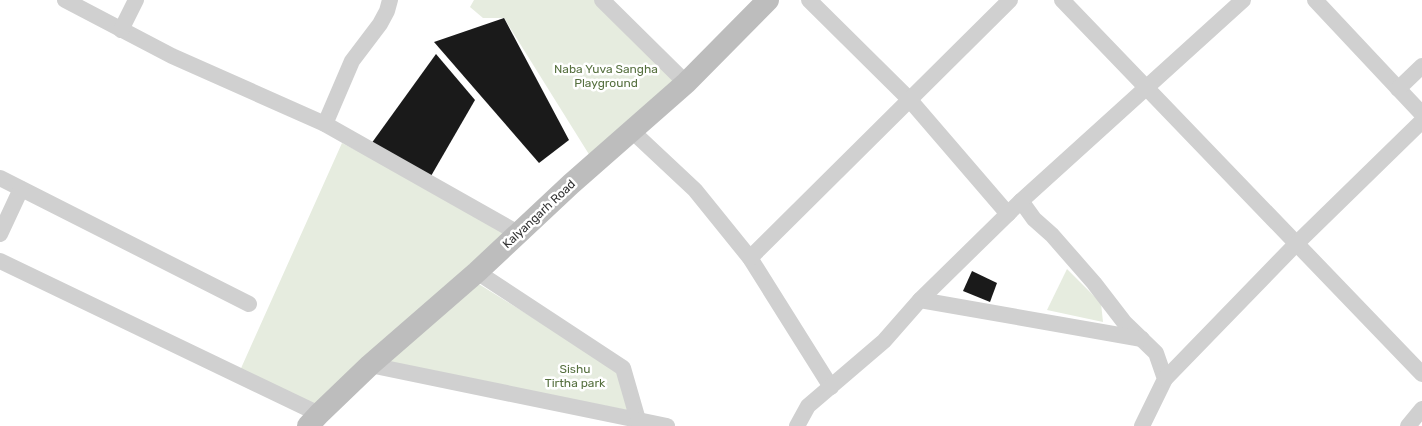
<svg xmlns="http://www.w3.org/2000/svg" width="1422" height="426" font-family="Rubik,sans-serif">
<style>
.green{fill:#e6ecdf}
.building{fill:#1a1a1a}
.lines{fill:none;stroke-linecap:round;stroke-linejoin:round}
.street{stroke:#d0d0d0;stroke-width:16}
.secondary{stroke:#bdbdbd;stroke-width:22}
.labels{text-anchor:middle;stroke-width:5;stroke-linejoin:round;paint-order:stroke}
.park-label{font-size:12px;fill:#56703f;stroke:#fff}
.street-label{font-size:12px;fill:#333;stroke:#fff}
</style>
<rect width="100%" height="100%" fill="#fff"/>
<g class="green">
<path d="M474,0H605L686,83L595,164L504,18H483L470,7Z"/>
<path d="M342,143L518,233L469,278L617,370L631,411L378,360L319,414L238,375Z"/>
<path d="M1067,269L1101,303L1103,322L1047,310Z"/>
</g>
<g class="building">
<path d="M504,18L569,140L539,163L434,42Z"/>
<path d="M436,54L475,100L431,176L371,144Z"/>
<path d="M972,271L997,283L990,302L963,291Z"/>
</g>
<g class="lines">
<g class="street">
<path d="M65,0L172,56L325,124L518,233"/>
<path d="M602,0L686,83"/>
<path d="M809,0L909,99L1008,214"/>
<path d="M1062,0L1422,374"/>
<path d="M1315,0L1422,114"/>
<path d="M121,30L136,0"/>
<path d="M1398,89L1422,66"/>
<path d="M325,124L352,61L380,24L387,11L390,0"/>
<path d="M632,131L695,190L750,258L831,387"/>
<path d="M0,178L249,304"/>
<path d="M1021,201L1034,219L1052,235L1094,283L1124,322L1156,353L1165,379L1142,426"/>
<path d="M0,234L21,189"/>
<path d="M750,258L1010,0"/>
<path d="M0,261L319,414"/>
<path d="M920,300L1142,339"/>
<path d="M370,365L638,420L623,368L477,272"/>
<path d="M1165,379L1296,244L1422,121"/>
<path d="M638,420L667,426"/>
<path d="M797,426L808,406L884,341L920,300L1021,201L1243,0"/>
<path d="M1408,426L1422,409"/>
</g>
<path class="secondary" d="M308,426L319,414L370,365L477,272L571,184L686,83L768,0"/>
</g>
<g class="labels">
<g class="park-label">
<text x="606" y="73">Naba Yuva Sangha<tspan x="606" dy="14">Playground</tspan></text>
<text x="575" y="373">Sishu<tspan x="575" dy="14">Tirtha park</tspan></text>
</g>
<g class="street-label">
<text transform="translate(539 214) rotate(-43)" y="4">Kalyangarh Road</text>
</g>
</g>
</svg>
